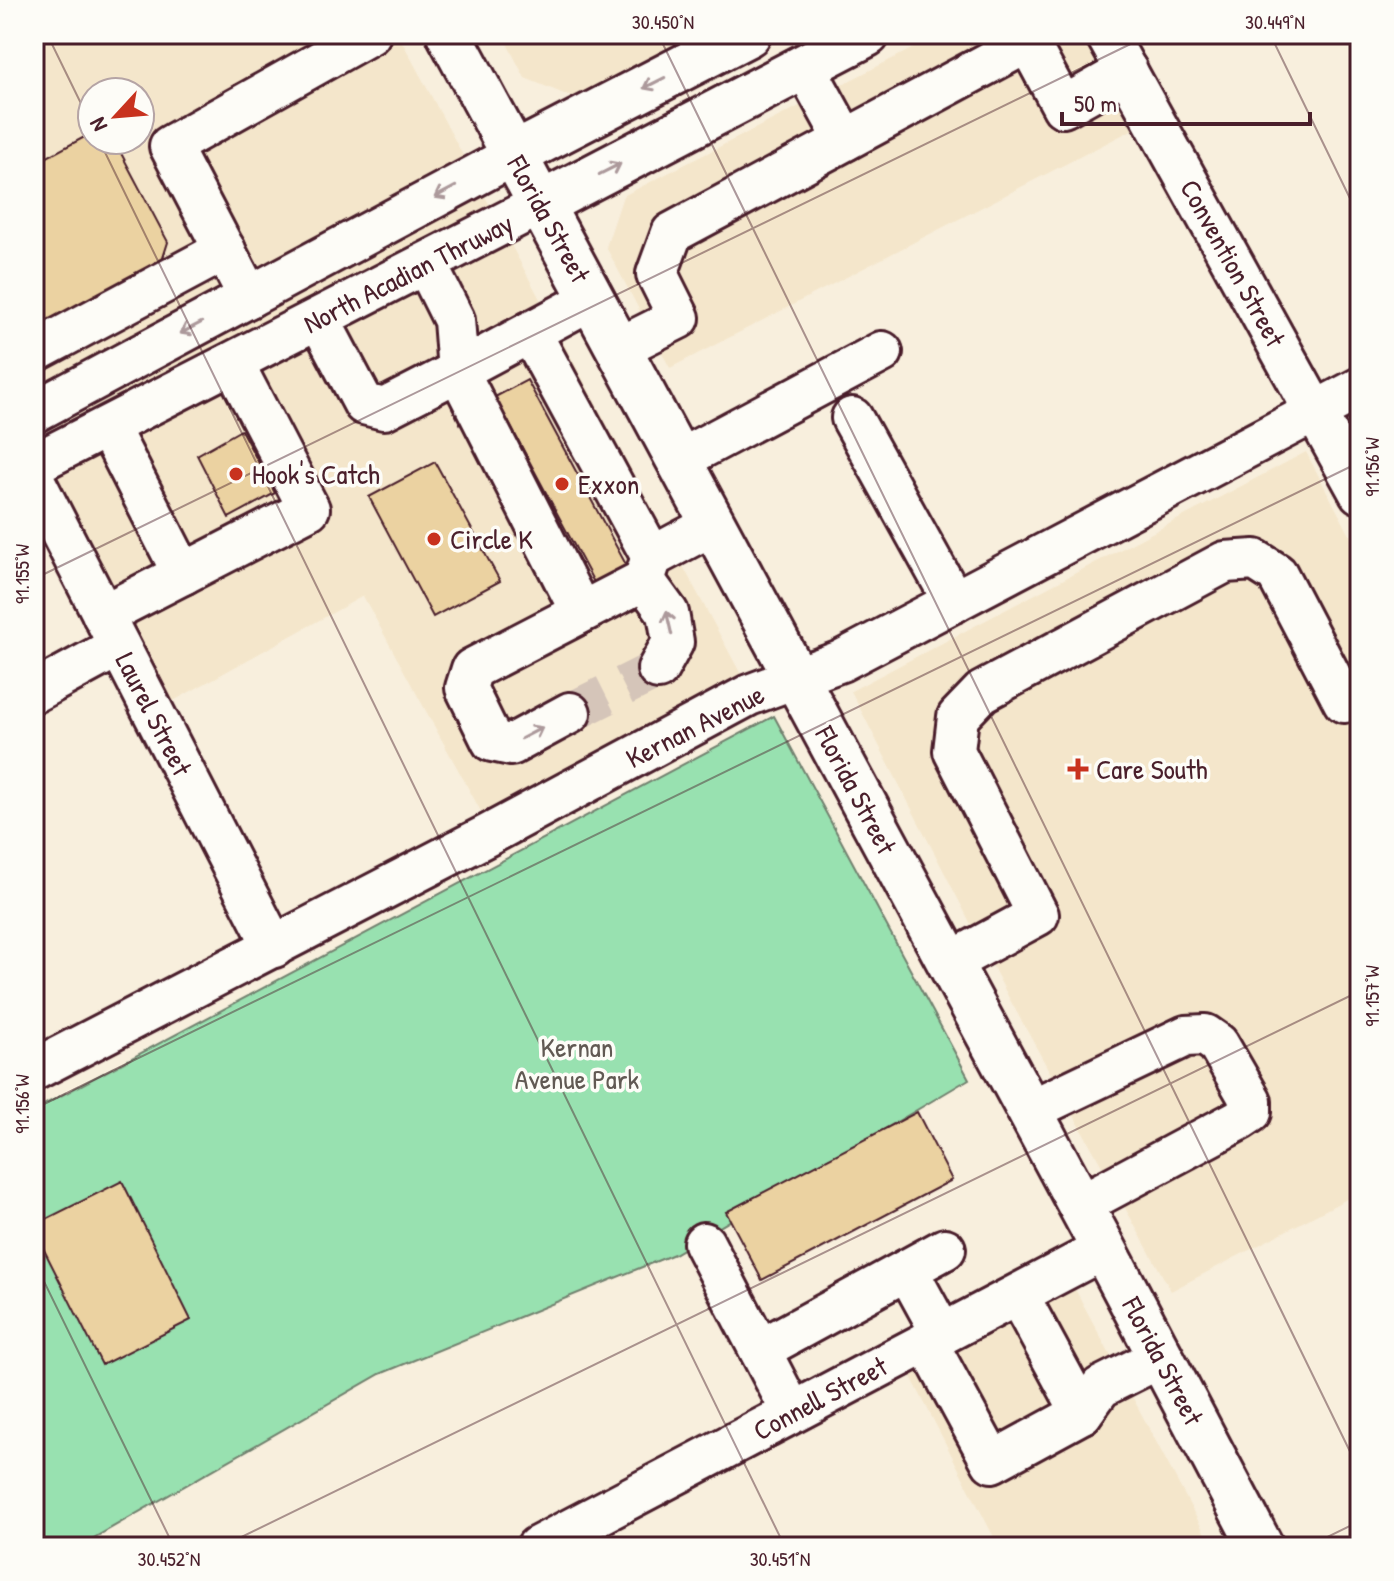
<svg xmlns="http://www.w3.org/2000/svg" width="1394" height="1581" font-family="'Patrick Hand',sans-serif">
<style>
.built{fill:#f4e6cb;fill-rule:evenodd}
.green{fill:#98e1b0;stroke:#71806e;stroke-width:2}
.building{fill:#ebd2a1;stroke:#4a1f2b;stroke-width:2}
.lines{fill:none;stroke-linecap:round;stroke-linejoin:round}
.minor-tunnel{stroke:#d5c5b9;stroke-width:40;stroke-dasharray:40 20;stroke-linecap:butt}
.minor-casing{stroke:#4a1f2b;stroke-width:46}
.major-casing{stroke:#4a1f2b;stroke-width:50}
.minor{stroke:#fdfcf7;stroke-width:40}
.major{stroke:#fdfcf7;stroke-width:44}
.oneway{stroke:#ac999b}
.ticks{fill:none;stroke:#4a1f2b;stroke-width:2;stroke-opacity:0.45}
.poi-dot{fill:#c8321e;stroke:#fdfcf7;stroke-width:3}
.labels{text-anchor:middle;stroke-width:7;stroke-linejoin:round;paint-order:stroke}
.street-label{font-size:28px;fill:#4a1f2b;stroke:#fdfcf7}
.poi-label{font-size:28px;fill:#4a1f2b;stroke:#fdfcf7;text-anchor:start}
.park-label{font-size:28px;fill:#615953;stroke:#fdfcf7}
.neatline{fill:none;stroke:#4a1f2b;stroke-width:3}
.ticks-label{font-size:20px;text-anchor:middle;fill:#4a1f2b}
</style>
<rect width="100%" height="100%" fill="#f8efdd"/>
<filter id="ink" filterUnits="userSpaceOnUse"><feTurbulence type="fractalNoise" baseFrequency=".0125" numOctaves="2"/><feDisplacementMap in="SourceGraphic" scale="16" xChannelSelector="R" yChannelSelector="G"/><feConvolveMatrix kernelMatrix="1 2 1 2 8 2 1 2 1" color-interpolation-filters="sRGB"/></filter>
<g filter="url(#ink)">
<g class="built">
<path d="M34,34H398L744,680L484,817L363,596L166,705L34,452ZM92,92H140V140H92Z"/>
<path d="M502,34H708L584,102L525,78Z"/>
<path d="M941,34H1106L1153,119L670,368L606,247L623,196Z"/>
<path d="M1306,452L1360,554V1192L1171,1291L1010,1000L851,691Z"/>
<path d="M1074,1287L1212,1547H999L905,1365Z"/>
</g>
<path class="green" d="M774,716L969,1079L674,1254L380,1374L78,1547H34V1110Z"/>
<g class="building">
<path d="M92,133V140H114L168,242L161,264L34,331V164Z"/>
<path d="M527,380L630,572L598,590L495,397Z"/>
<path d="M241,430L275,493L229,518L197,455Z"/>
<path d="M435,462L500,581L433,617L369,497Z"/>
<path d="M917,1112L952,1180L762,1280L726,1212Z"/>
<path d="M122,1181L191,1320L102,1365L34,1230V1225Z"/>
</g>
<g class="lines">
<path class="minor-tunnel" d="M570,713L658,669"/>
<g class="minor-casing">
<g id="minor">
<path d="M1106,34L1360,493"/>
<path d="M805,67L845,140"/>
<path d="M249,297L170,146L370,34"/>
<path d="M319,319L364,404L384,409L458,371L454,320L426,264"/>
<path d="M530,332L652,557"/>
<path d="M619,348L679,318L657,274L672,233L1028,42L1063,107L1127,71"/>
<path d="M34,352L225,250"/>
<path d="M34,412L514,155"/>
<path d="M852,418L954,602"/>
<path d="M108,427L183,574"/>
<path d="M679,460L882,352"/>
<path d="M34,464L541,204"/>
<path d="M34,480L274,947"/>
<path d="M644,580L668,613L673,642L658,669"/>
<path d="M581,612L458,371L592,299"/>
<path d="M103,615L309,509L233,363"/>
<path d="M34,692L119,646"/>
<path d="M570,713L511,745L492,741L466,688L472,669L644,580L652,557L714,524"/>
<path d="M949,963L1038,915L954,751L958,717L982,692L1225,562L1255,560L1277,574L1344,702L1360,694"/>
<path d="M34,1070L490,834L749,695L841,661L1360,388"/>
<path d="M1029,1111L1186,1036L1205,1035L1218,1044L1251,1101V1112L1239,1120L1080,1205"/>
<path d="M704,1243L792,1412"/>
<path d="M907,1270L942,1334"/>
<path d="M927,1342L992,1462L1082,1413L1018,1295"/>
<path d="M760,1350L945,1249"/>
<path d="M1082,1413L1101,1387L1161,1357"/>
<path d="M537,1547L1104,1249"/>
</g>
</g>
<g class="major-casing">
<g id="major">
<path d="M449,34L1104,1249L1261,1547"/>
<path d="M514,155L748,34"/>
<path d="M541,204L867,34"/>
</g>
</g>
<use href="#minor" class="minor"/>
<use href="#major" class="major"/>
</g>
<defs><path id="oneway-shaft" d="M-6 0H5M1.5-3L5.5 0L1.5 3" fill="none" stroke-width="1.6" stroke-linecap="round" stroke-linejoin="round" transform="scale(2)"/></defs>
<g class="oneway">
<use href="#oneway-shaft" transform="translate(654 83) rotate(153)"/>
<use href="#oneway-shaft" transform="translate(610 169) rotate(-27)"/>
<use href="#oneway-shaft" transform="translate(445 192) rotate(152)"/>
<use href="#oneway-shaft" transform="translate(191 328) rotate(152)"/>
<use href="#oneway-shaft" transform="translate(669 623) rotate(-103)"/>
<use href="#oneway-shaft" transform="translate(532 733) rotate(-28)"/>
</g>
</g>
<path class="ticks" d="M47,34L92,126M658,34L1360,1472M1270,34L1360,219M34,49L65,34M99,140L785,1547M34,579L1151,34M34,1109L1360,462M34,1261L174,1547M221,1547L1360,991M1307,1547L1360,1521"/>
<g class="poi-dot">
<circle cx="236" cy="474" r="8"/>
<circle cx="562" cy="484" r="8"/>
<circle cx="434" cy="539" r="8"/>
<path d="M1074 757h8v8h8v8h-8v8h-8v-8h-8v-8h8z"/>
</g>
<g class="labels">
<g class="street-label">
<text transform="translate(549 219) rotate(61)" y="10">Florida Street</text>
<text transform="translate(1233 263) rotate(61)" y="10">Convention Street</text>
<text transform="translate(408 273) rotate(-27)" y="10">North Acadian Thruway</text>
<text transform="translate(154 714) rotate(63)" y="10">Laurel Street</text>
<text transform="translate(695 726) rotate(-27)" y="10">Kernan Avenue</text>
<text transform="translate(856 790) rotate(62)" y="10">Florida Street</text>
<text transform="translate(1163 1361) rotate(62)" y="10">Florida Street</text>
<text transform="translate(820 1398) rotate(-28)" y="10">Connell Street</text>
</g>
<g class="poi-label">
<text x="252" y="484">Hook's Catch</text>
<text x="578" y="494">Exxon</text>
<text x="450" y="549">Circle K</text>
<text x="1096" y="779">Care South</text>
</g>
<g class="park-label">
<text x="577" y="1057">Kernan<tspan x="577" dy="32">Avenue Park</tspan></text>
</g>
</g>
<rect width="1394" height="1581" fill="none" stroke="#fdfcf7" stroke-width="88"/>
<g transform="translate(116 116) rotate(244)"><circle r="38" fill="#fdfcf7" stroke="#b5a4a5" stroke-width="2"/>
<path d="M0-6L14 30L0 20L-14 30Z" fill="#c8321e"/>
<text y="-12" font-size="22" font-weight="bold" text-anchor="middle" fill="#4a1f2b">N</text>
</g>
<path d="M1062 112v12h248v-12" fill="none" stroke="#4a1f2b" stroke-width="4"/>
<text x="1074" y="112" font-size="24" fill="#4a1f2b" stroke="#fdfcf7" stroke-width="6" paint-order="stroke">50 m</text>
<rect x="44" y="44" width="1306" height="1493" class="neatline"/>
<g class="ticks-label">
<text x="663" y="29">30.450°N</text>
<text x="1275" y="29">30.449°N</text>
<text transform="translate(1372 467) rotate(-90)" y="7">91.156°W</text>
<text transform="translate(22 574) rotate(-90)" y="7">91.155°W</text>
<text transform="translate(1372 996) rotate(-90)" y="7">91.157°W</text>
<text transform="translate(22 1104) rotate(-90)" y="7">91.156°W</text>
<text x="169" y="1566">30.452°N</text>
<text x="780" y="1566">30.451°N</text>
</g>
</svg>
